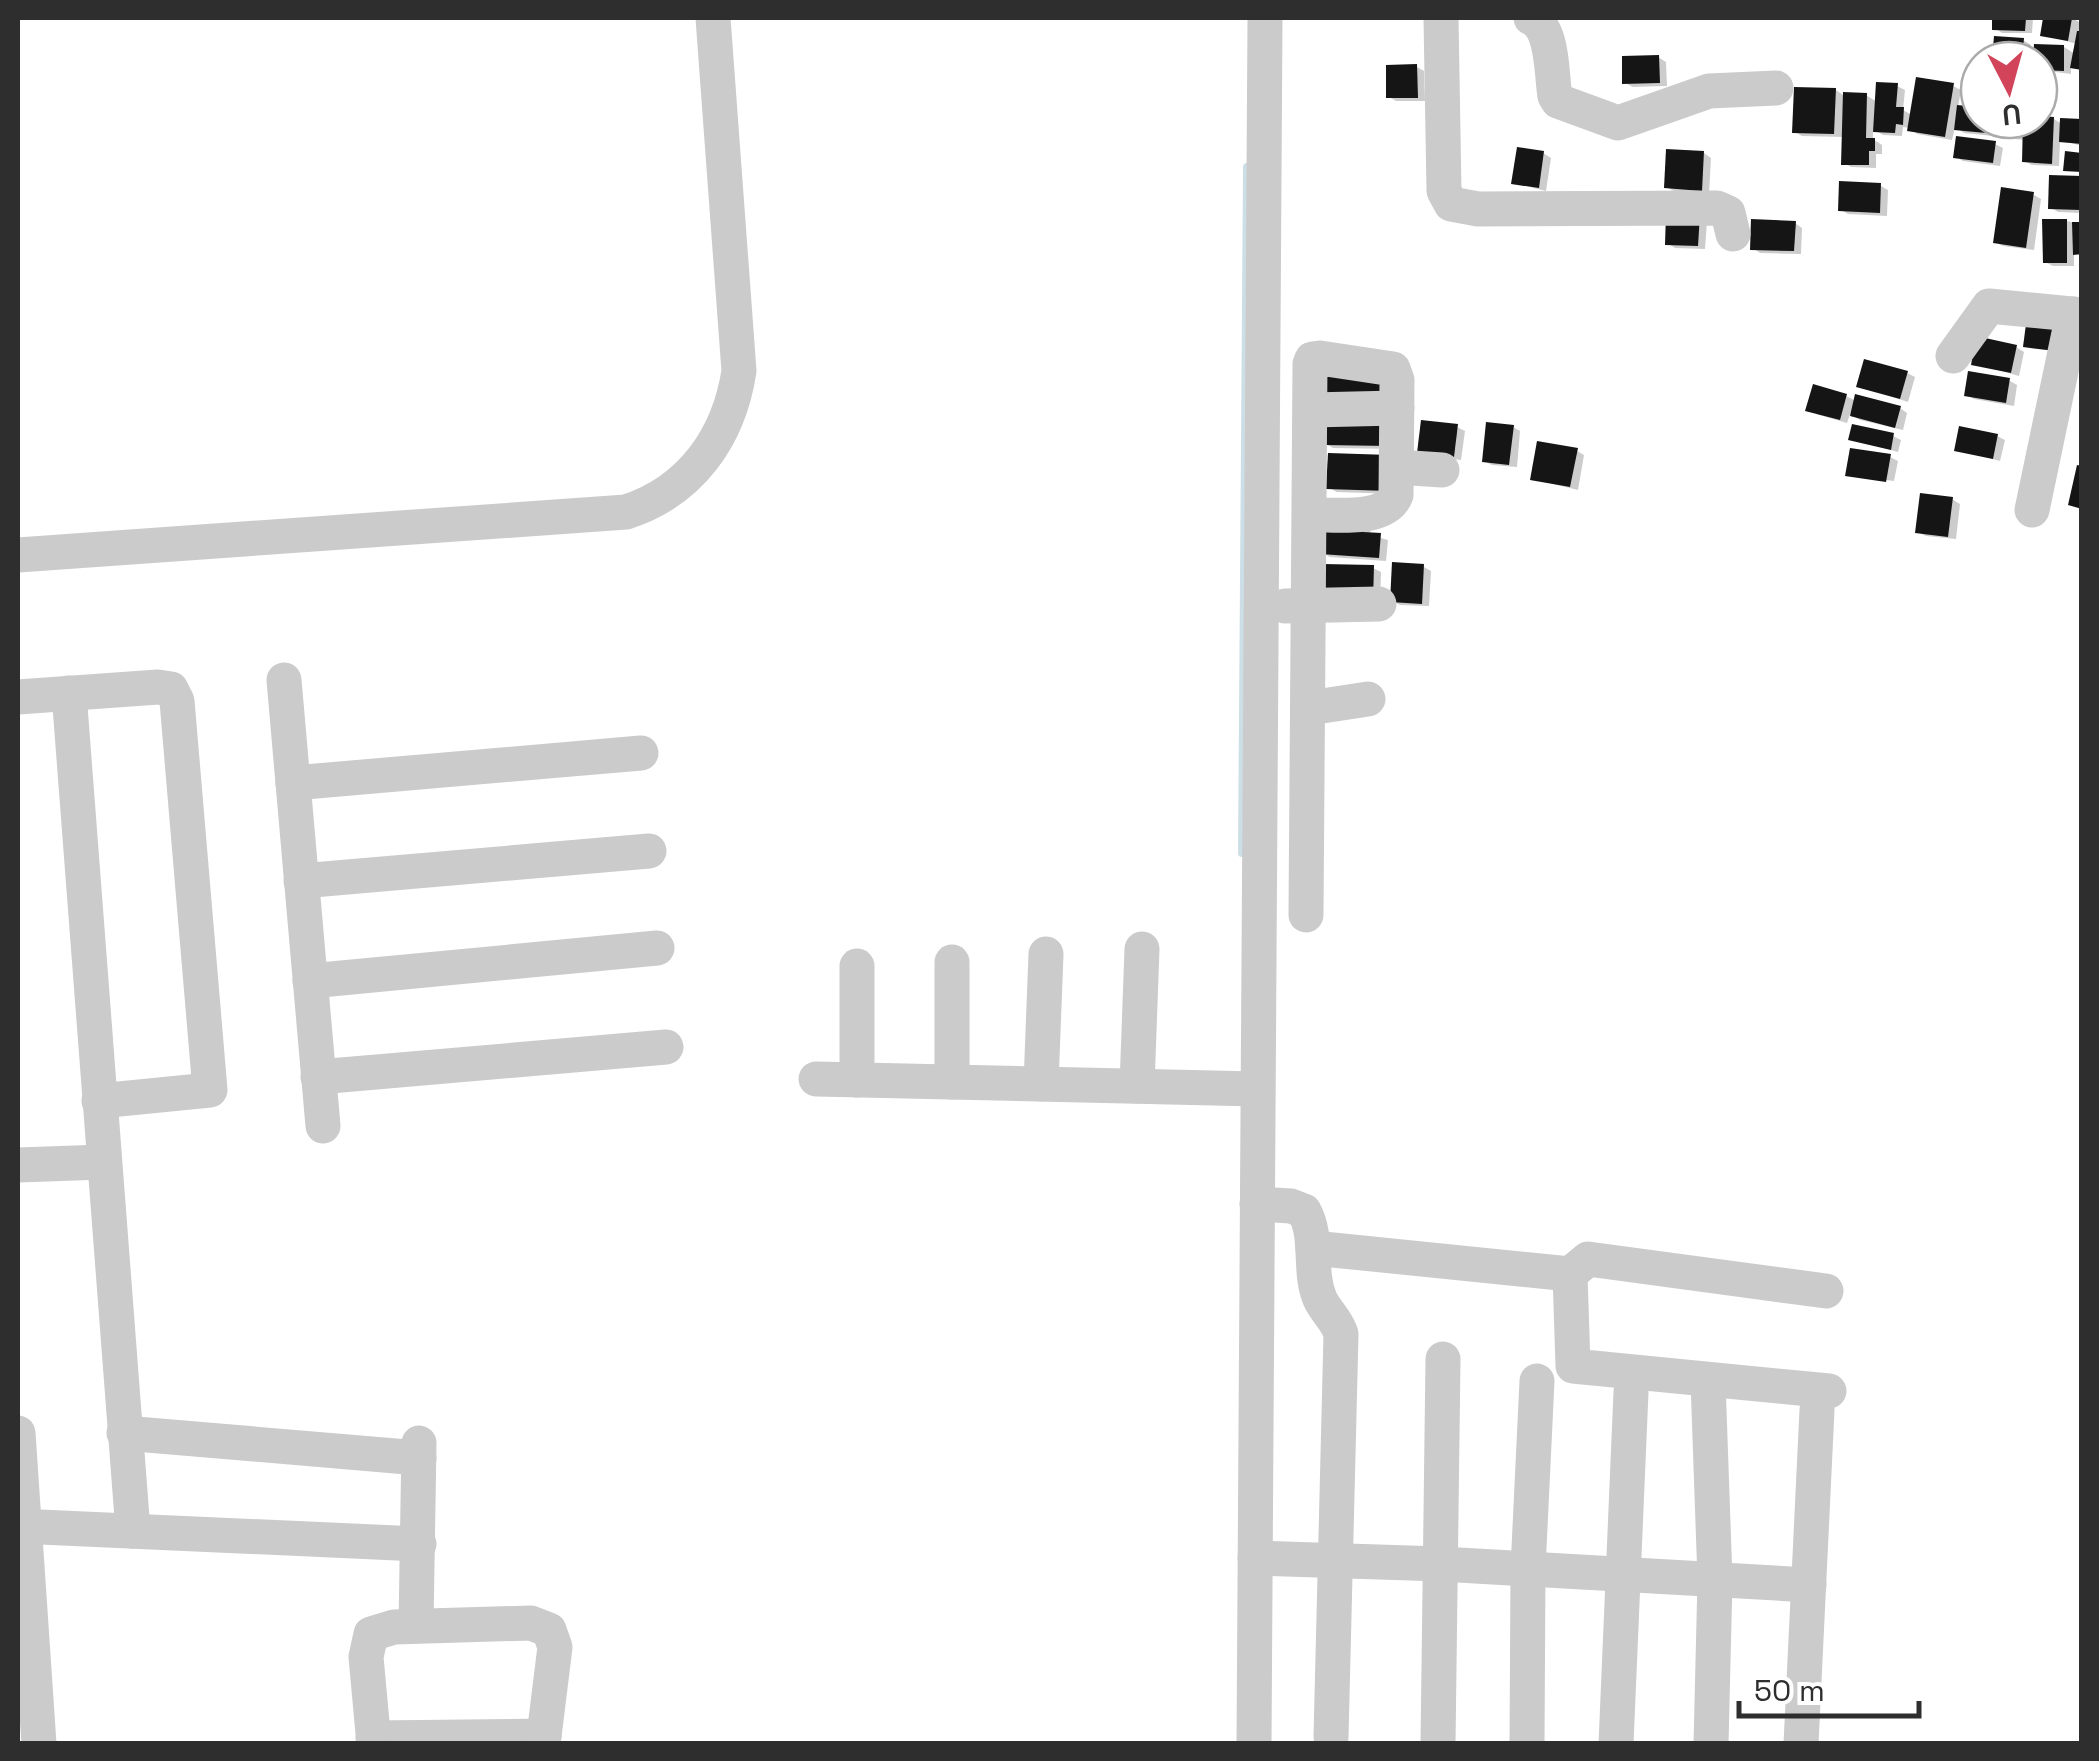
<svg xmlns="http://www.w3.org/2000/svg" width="2099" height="1761" font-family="'Space Grotesk',sans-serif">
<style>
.shadow{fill:#0003}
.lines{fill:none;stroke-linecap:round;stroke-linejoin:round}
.stream{stroke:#ccdfe7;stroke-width:8}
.building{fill:#151515}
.minor{stroke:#cbcbcb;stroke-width:35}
</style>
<rect width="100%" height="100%" fill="#fff"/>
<g class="shadow">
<path d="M1995,18H2033L2032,33H2002L1995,28Z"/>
<path d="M2045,18H2072L2079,22L2082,71L2071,65V74L2039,70V60H2036L2064,47L2075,54L2077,44L2043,35Z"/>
<path d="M2023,40L2031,45L2030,60H1995Z"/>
<path d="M1658,57L1666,62L1667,86L1633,87L1625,83Z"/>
<path d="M1417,67L1424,71L1425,101H1396L1389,97Z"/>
<path d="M1897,86L1905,90L1903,110L1912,115L1953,86L1961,90L1958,107L1979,110V120L2054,119L2062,124L2082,122V146L2060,140L2059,166L2032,165L2024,161L2025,140L2003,138L1993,132V136L1964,133L1955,127L1952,140L1917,134L1910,128L1903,127L1902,136L1883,135L1873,129V139L1882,145V154H1876V168L1851,167L1844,163V137L1802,136L1795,132L1836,90L1843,95H1866L1877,102Z"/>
<path d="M1995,144L2003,148L2000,166L1963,161L1956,157Z"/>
<path d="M1543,153L1551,158L1546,191L1514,183Z"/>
<path d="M1704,153L1711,158L1709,194L1674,191L1666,187Z"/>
<path d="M2082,179V213L2058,212L2050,207Z"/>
<path d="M1881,186L1888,190L1887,216L1848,214L1840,209Z"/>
<path d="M2034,195L2041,199L2034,250L2003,246L1995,242Z"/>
<path d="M1707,221L1705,249L1675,248L1667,243Z"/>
<path d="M2066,221L2082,224V257L2074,252V266H2053L2045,262Z"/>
<path d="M1795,223L1802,228L1801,254L1760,253L1753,248Z"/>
<path d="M2016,347L2024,352L2019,376L1973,363Z"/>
<path d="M1907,373L1915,377L1908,402L1859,386Z"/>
<path d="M2010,381L2017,385L2014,406L1974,399L1967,395Z"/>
<path d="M1846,396L1856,401L1900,408L1907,413L1903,430L1860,420L1850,414L1847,423L1816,414Z"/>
<path d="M1356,421L1396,449L1333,448L1325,443Z"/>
<path d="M1457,427L1465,431L1461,460L1428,456Z"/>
<path d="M1513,427L1520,431L1517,467L1492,465L1484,461Z"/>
<path d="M1893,436L1901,440L1898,452L1851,439Z"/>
<path d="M1997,436L2005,440L2000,461L1956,450Z"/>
<path d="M1577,451L1584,455L1578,490L1533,479Z"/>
<path d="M1330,456L1396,494L1337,492L1329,488Z"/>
<path d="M1890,457L1898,461L1894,481L1848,475Z"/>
<path d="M1952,499L1960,504L1956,539L1926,536L1918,532Z"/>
<path d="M1371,527L1370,535L1388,540L1386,561L1330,557L1323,553Z"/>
<path d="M1424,567L1431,571L1429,606L1400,605L1392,601Z"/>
<path d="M1373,568L1381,572L1380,604L1332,603Z"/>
</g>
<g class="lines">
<path class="stream" d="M1242,853L1247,167"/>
</g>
<g class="building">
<path d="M1992,18H2026L2025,31L1992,30Z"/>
<path d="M2043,18H2072L2068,41L2040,36Z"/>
<path d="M2077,31H2082V70L2070,68Z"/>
<path d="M1994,36L2024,38L2022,60H1992Z"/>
<path d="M2034,44L2064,45V71L2039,70V60H2033Z"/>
<path d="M1659,55L1660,83L1622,84V56Z"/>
<path d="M1417,64L1418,98H1386V65Z"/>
<path d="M1916,77L1954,83L1945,137L1907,131Z"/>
<path d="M1876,82L1898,83L1896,107H1904L1903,125L1896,124L1895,133L1873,132Z"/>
<path d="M1794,87L1836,88L1834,134L1792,133Z"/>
<path d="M1843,92L1867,93L1866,138H1875V151H1869V165H1841Z"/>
<path d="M1957,105L1979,107V120H1987L1986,133L1954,130Z"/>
<path d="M2039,116L2054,117L2052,164L2022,162L2023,120H2039Z"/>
<path d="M2060,118L2082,119V144L2059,142Z"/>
<path d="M1994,120H2020L2018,137L1992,135Z"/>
<path d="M1956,136L1996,141L1993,163L1953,158Z"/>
<path d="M1517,147L1544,151L1539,188L1511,184Z"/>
<path d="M1666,149L1704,151L1702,191L1664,188Z"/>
<path d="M2065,151L2082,153V172L2063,171Z"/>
<path d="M2049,175L2082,176L2081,210L2048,209Z"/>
<path d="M1839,181L1881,183L1880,213L1838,211Z"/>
<path d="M2001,187L2034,192L2026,248L1993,243Z"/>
<path d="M1666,212L1700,214L1698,246L1665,245Z"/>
<path d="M1751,219L1796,221L1794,251L1750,250Z"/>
<path d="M2042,219H2067V263H2043Z"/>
<path d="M2072,222H2082V254L2073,255Z"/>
<path d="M2026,324L2058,327L2055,351L2023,347Z"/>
<path d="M1976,336L2017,345L2011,373L1971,365Z"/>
<path d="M1864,359L1908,371L1900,399L1856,387Z"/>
<path d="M1327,366L1386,369L1383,408L1324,404Z"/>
<path d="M1968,371L2010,378L2006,403L1964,396Z"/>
<path d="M1813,384L1847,394L1840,420L1805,411Z"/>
<path d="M1855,394L1901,406L1895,428L1850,416Z"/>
<path d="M1323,413L1389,424V446L1323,445Z"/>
<path d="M1421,420L1458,424L1454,457L1417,453Z"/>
<path d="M1486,422L1514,425L1509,465L1482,462Z"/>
<path d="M1852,424L1894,433L1891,450L1848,440Z"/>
<path d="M1959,426L1998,434L1993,459L1954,451Z"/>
<path d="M1537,441L1578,448L1570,487L1530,480Z"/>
<path d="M1850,448L1891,454L1886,482L1845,476Z"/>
<path d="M1328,453L1390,455L1389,491L1326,489Z"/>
<path d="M2077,465L2082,466V509L2068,505Z"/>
<path d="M1920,493L1953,497L1948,537L1915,533Z"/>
<path d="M1323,517L1364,520L1363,532L1381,533L1379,558L1320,554Z"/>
<path d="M1392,562L1424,564L1422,604L1390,602Z"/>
<path d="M1323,564L1374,565L1373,602L1321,600Z"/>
</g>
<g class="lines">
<g class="minor">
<path d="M1441,18L1444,191L1451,204L1478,209L1717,208L1728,213L1733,234"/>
<path d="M1531,18C1554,28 1551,74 1555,96L1558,101L1618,123L1709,91L1776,88"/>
<path d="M1953,356L1989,306L2082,315"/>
<path d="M1311,410L1397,408"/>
<path d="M1397,467L1442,470"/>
<path d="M2032,510L2073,314"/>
<path d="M18,555L626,512C691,491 729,437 739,371L713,18"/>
<path d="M1285,606L1379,604"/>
<path d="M284,680L323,1126"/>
<path d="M69,693L133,1531"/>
<path d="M18,697L158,687L171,689L177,701L210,1090L99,1101"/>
<path d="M1309,708L1368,699"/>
<path d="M293,783L641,753"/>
<path d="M301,881L649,851"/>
<path d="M1306,915L1310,364L1312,359L1320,358L1393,369L1397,380L1396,495C1385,522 1335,514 1310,515"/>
<path d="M952,962V1082"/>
<path d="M310,981L657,948"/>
<path d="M318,1077L666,1047"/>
<path d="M816,1079L1257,1089"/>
<path d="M857,1080V966"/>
<path d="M1041,1084L1046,954"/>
<path d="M1137,1086L1142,949"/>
<path d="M18,1165L103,1162"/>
<path d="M1257,1204L1291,1206L1304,1211C1319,1238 1308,1271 1320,1299C1326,1312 1337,1320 1341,1334L1331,1737"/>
<path d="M1313,1248L1570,1274L1588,1259L1826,1291"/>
<path d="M1570,1274L1573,1366L1829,1391"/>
<path d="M1708,1381L1715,1580L1711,1744"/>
<path d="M18,1433L39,1744"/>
<path d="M124,1433L419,1458"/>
<path d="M18,1526L419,1544"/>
<path d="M1255,1558L1441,1564L1809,1585"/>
<path d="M416,1626L419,1443"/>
<path d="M373,1738L544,1736"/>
<path d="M374,1744L366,1657L371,1634L394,1627L531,1623L549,1630L555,1647L543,1744"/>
<path d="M1254,1744L1265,18"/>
<path d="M1438,1744L1443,1359"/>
<path d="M1527,1744L1528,1569L1537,1381"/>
<path d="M1616,1744L1631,1392"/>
<path d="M1801,1744L1817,1410"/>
</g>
</g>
<rect width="2099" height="1761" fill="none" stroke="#2e2e2e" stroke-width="40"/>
<g transform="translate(2009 90) rotate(174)"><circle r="48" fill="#ffffff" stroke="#ababab" stroke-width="2.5"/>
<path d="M0-8L18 38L0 25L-18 38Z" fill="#d14459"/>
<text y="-15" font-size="28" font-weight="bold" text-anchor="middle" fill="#2e2e2e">U</text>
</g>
<path d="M1739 1701v15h180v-15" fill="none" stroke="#2e2e2e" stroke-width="5"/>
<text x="1754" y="1701" font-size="30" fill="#2e2e2e" stroke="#ffffff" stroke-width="8" paint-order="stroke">50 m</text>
</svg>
